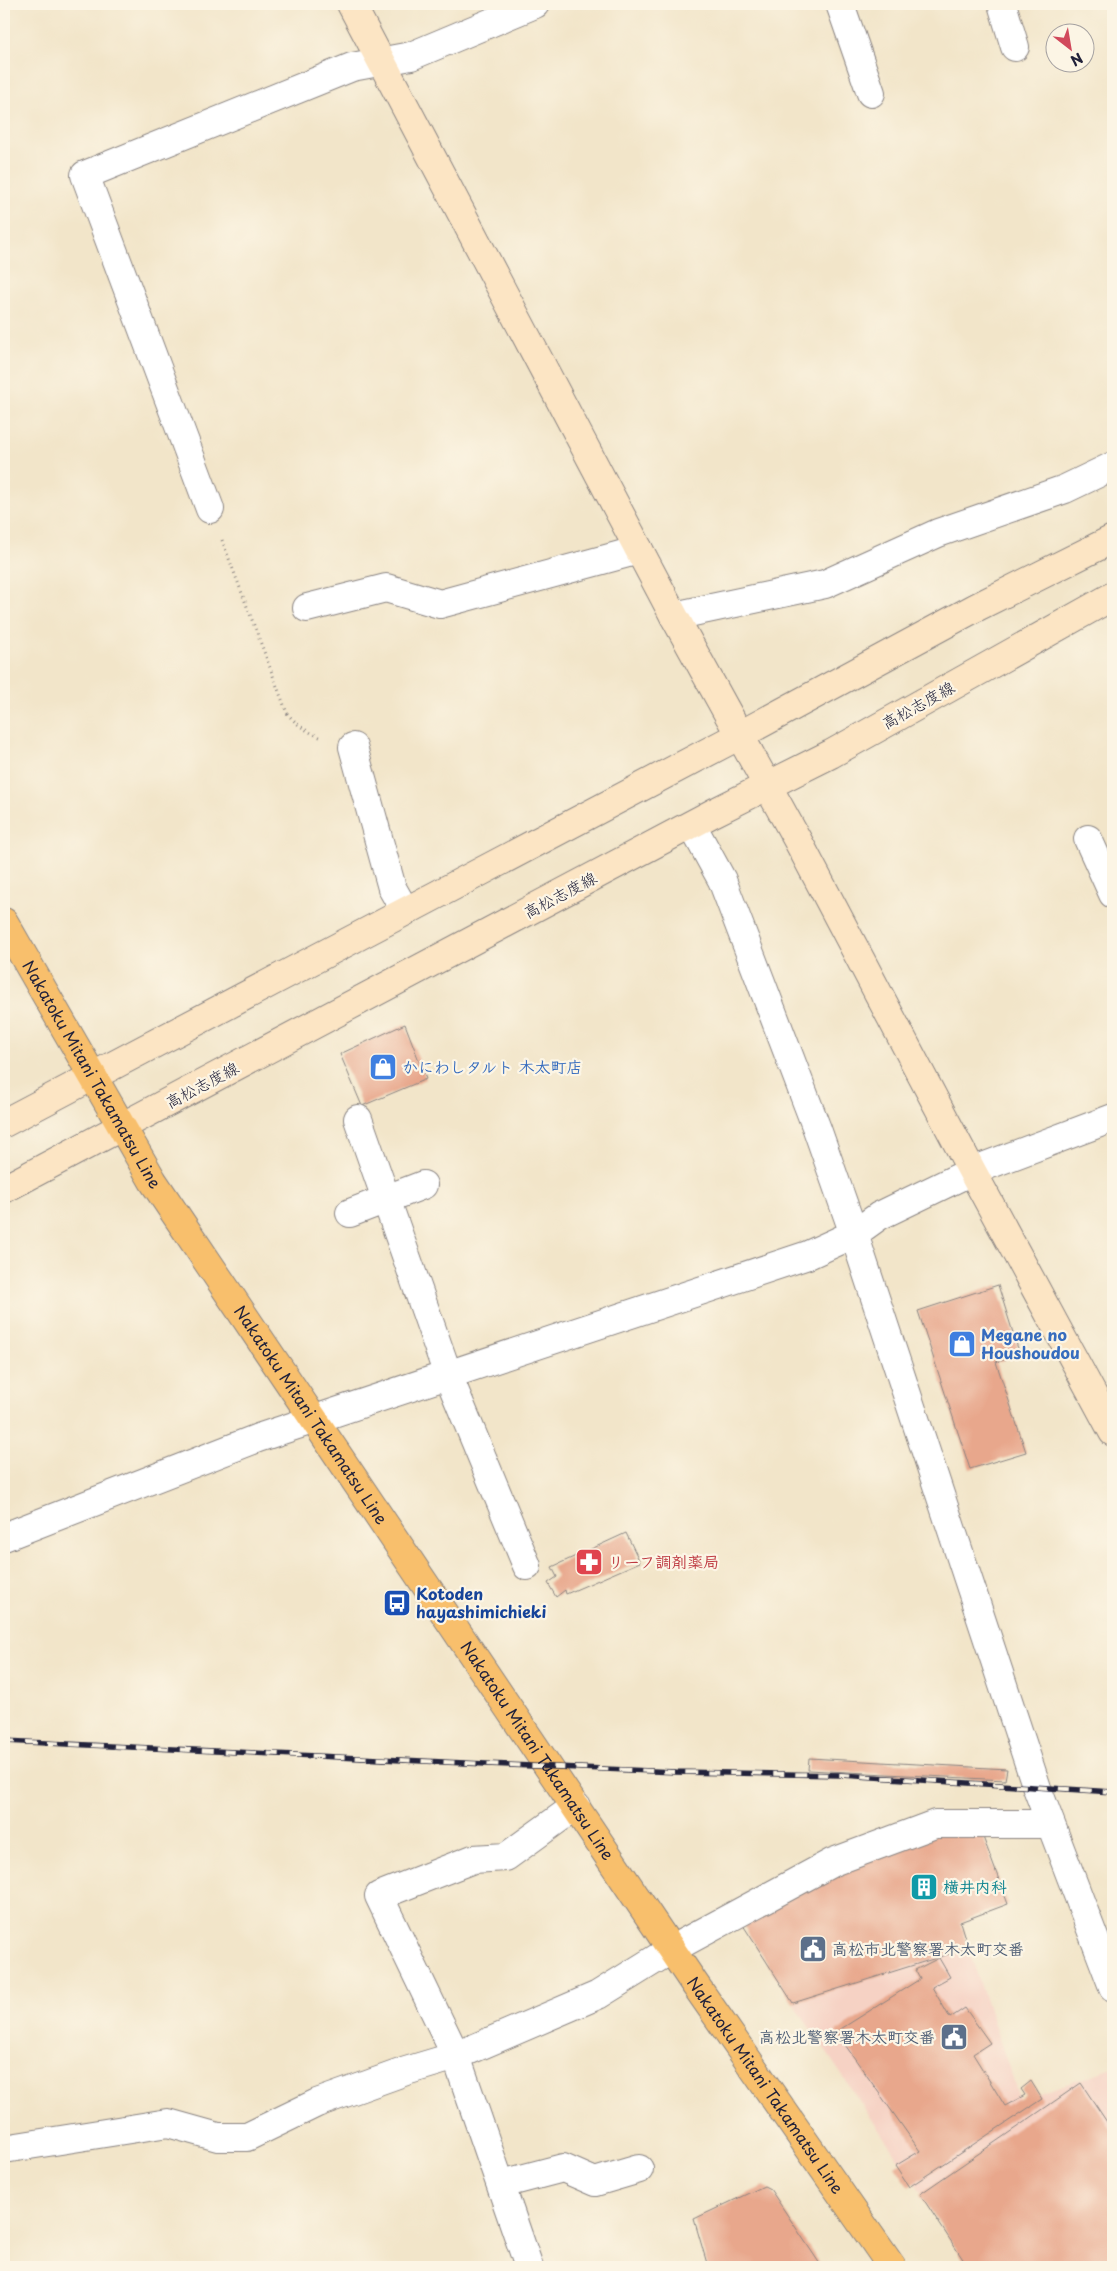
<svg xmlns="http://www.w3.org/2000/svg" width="1117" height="2271" font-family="'Playpen Sans','Klee One',sans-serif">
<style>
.built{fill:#f6d2c4}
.building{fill:#e8a78c}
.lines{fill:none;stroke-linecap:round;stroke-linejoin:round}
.street-casing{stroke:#8a8482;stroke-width:30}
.secondary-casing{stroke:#8a8482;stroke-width:30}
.primary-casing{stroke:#8a8482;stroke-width:30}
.path{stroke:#8a8482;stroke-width:3;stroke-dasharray:1 4;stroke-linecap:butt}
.street{stroke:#fff;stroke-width:28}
.secondary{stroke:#fce5c4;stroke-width:28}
.primary{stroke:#f8bf6c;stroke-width:28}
.rail-casing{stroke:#22223b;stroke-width:5.5}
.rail{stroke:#fcf5e5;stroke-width:4;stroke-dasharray:11;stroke-linecap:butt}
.labels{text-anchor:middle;stroke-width:4.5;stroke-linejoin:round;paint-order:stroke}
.street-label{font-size:16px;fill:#22223b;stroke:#fcf5e5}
.shop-label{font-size:16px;font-weight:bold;fill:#366cbe;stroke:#fcf5e5;text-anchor:start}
.health-label{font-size:16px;font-weight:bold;fill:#be3a42;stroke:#fcf5e5;text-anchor:start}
.transit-label{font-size:16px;font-weight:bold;fill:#164399;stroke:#fcf5e5;text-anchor:start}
.culture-label{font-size:16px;font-weight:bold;fill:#0d838f;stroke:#fcf5e5;text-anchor:start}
.service-label{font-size:16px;font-weight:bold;fill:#4e5e75;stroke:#fcf5e5;text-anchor:start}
</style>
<rect width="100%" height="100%" fill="#fcf5e5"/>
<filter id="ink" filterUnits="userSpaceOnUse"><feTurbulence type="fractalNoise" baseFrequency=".02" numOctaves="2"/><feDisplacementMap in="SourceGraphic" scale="10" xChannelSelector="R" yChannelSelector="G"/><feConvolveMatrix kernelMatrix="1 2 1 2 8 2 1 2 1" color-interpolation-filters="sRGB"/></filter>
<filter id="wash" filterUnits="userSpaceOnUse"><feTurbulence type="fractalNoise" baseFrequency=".0096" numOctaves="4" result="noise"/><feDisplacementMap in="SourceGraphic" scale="20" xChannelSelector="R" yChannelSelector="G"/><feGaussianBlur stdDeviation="1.12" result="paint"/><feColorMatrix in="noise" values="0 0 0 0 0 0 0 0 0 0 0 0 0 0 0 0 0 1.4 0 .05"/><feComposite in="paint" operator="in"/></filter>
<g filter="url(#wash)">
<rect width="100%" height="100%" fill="#f2e5c9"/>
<path class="built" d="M968,1948L1020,2100L1113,2068V2267H972L793,2003Z"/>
<g id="blocks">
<g class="building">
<path d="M405,1024L426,1079L362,1106L340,1054Z"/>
<path d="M998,1285L1020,1355L996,1362L1026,1452L970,1469L918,1311Z"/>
<path d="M626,1533L640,1562L566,1594L565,1590L556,1597L548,1583L557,1577L552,1567Z"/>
<path d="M809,1758L1007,1769L1005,1780L808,1770Z"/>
<path d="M940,1829H980L1008,1904L960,1922L968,1948L793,2003L741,1922L839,1870Z"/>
<path d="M939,1958L950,1977L932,1987L950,2018L965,2008L990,2043L973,2054L1005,2106L1025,2095L1021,2089L1031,2081L1042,2099L909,2187L895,2166L920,2151L836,2032L920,1979L915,1970Z"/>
<path d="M1081,2083L1113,2131V2267H968L920,2194Z"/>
<path d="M764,2186L770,2189L822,2267H708L694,2219Z"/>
</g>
</g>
</g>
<g filter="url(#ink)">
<use href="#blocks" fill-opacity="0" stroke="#8a8482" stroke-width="1"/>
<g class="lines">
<g class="street-casing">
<g id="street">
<path d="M840,4L871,93"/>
<path d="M1002,4L1015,47"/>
<path d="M210,509L85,175L352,67L411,56L535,4"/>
<path d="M307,608L386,588L440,604L639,550"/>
<path d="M674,616L825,584L938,533L1065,489L1113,466"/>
<path d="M353,747L392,888L405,911"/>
<path d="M692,825L722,880L817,1129L854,1234L1037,1788L1113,1987"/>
<path d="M1088,839L1113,894"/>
<path d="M358,1119L448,1375L527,1566"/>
<path d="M350,1213L423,1185"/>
<path d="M4,1537L258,1438L808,1255L854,1234L879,1216L972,1171L1113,1118"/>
<path d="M4,2149L168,2123L218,2137H247L317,2103L406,2071L456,2056L598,1995L672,1949L833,1862L935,1824H1050"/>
<path d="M502,2184L563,2168L595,2182L639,2169"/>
<path d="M529,2267L456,2056L379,1896L473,1859L506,1857L576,1806"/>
</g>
</g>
<g class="secondary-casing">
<g id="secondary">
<path d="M351,4L674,616L798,841L972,1171L1113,1432"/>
<path d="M4,1123L740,735L975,608L1113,539"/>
<path d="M4,1189L713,813L831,754L1113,596"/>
</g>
</g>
<g class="primary-casing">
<g id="primary">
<path id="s1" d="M4,922L153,1181L694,1983L892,2267"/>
</g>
</g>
<path class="path" d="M222,540L287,713C296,725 308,732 322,738"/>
<use href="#street" class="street"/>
<use href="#secondary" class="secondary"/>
<use href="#primary" class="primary"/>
<g class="rail-casing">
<path id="rail" d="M4,1741L486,1764L676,1772L841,1775L1113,1792"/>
</g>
<use href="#rail" class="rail"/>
</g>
</g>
<defs>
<g id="shop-square" transform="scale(1.4375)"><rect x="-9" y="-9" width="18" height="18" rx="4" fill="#3f7fe0" stroke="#fcf5e5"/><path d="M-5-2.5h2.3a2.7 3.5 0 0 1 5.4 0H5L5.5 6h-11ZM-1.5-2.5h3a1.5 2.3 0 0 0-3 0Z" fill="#fff"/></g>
<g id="pharmacy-square" transform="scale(1.4375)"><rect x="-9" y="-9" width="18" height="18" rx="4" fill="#e0444e" stroke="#fcf5e5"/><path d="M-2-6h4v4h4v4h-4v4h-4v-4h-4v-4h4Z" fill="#fff"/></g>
<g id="bus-square" transform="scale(1.4375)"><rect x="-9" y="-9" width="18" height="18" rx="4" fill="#1a4fb4" stroke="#fcf5e5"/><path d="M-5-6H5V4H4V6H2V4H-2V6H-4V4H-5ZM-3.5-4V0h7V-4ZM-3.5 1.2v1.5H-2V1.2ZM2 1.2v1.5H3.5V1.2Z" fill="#fff"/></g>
<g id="building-square" transform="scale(1.4375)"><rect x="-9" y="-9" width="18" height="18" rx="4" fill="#0f9aa8" stroke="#fcf5e5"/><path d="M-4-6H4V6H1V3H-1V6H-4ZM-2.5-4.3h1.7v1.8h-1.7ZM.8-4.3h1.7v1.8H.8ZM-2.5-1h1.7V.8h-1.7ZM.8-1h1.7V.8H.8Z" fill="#fff"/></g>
<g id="civic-square" transform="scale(1.4375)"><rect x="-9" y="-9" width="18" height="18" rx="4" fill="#5c6f8a" stroke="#fcf5e5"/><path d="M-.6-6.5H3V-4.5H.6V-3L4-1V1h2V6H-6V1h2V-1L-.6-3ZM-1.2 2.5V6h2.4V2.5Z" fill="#fff"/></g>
</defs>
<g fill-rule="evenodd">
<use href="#shop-square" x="383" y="1067"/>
<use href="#shop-square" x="962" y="1344"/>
<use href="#pharmacy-square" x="589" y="1562"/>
<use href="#bus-square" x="397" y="1603"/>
<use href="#building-square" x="924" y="1887"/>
<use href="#civic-square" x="813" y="1949"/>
<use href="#civic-square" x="954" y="2037"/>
</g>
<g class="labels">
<g class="street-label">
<text transform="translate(918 705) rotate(-29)" y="6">高松志度線</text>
<text transform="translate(560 895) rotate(-28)" y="6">高松志度線</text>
<text dy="6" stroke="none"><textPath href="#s1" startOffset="176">Nakatoku Mitani Takamatsu Line</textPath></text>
<text transform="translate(202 1085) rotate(-28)" y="6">高松志度線</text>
<text dy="6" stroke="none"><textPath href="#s1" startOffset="581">Nakatoku Mitani Takamatsu Line</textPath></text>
<text dy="6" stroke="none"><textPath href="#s1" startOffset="986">Nakatoku Mitani Takamatsu Line</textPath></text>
<text dy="6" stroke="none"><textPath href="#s1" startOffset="1391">Nakatoku Mitani Takamatsu Line</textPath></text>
</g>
<g class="shop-label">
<text x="402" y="1073">かにわしタルト 木太町店</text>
<text x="981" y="1341">Megane no<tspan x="981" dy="18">Houshoudou</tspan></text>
</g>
<g class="health-label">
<text x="608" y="1568">リーフ調剤薬局</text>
</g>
<g class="transit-label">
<text x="416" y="1600">Kotoden<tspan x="416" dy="18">hayashimichieki</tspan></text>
</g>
<g class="culture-label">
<text x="943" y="1893">横井内科</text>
</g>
<g class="service-label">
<text x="832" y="1955">高松市北警察署木太町交番</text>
<text x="935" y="2043" text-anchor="end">高松北警察署木太町交番</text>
</g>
</g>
<rect width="1117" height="2271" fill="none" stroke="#fcf5e5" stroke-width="20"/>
<g transform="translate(1070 48) rotate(149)"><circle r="24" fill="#fcf5e5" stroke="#a5a1a1"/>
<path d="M0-4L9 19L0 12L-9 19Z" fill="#d1495b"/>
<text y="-8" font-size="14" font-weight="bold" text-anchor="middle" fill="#22223b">N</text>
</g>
</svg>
